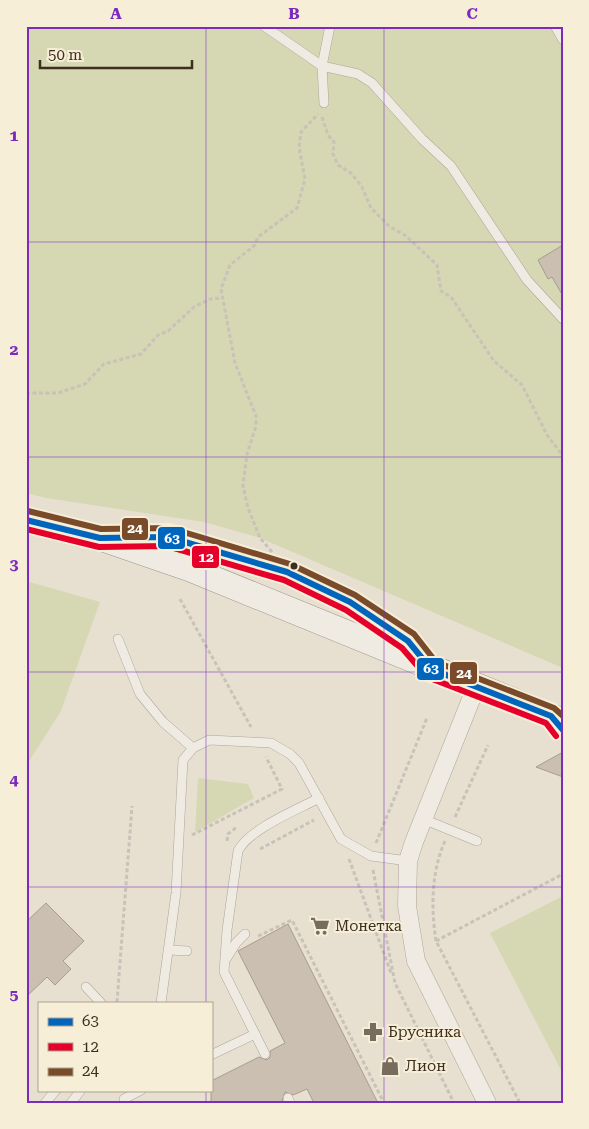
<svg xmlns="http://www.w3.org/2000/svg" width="589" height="1129" font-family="'Roboto Serif',serif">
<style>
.green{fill:#d6d7b3}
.building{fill:#cbbfb2;stroke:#a89c90}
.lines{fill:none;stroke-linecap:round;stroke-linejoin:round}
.lane-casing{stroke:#ada599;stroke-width:10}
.street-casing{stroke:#ada599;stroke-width:19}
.secondary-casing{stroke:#9c958a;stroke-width:26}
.path{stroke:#c8c2b9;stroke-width:3;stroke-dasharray:4 2.5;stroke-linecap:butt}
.lane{stroke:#efebe3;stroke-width:9}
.street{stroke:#efebe3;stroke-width:18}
.secondary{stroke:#efebe3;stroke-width:25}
.bus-1-casing{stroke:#f7eed8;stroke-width:10}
.bus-2-casing{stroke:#f7eed8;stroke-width:10}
.bus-3-casing{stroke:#f7eed8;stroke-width:10}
.bus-1{stroke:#0065bd;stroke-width:6}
.bus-2{stroke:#e4002b;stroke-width:6}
.bus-3{stroke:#7a4b2a;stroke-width:6}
.grid{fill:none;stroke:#7b2cbf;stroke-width:1;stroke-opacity:0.55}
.bus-dot{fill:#3d2e20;stroke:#f7eed8;stroke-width:2}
.labels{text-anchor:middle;stroke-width:4;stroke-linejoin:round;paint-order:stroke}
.poi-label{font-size:15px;fill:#3d2e20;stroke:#f7eed8;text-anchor:start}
.line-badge{stroke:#f7eed8;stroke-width:2}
.badge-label{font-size:14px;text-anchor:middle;font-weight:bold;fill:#fff}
.neatline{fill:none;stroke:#7b2cbf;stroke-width:2}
.grid-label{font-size:16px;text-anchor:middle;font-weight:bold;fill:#7b2cbf}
</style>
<rect width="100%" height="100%" fill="#e7e0d1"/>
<g class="green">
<path d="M26,26H563V668L260,538L204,522L46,498L26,493Z"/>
<path d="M26,581L100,602L61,711L26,766Z"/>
<path d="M198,778L248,784L254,798L195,832Z"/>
<path d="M563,896V1074L490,933Z"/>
</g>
<g class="building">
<path d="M563,245V296L552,277L548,279L538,260Z"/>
<path d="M563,752V777L536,767Z"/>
<path d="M46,903L84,941L63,961L71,969L55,985L47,977L26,997V922Z"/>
<path d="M288,924L321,990L378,1103H314L307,1089L293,1095L285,1092L282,1101L278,1103H211V1081L259,1057L267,1060L270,1057V1051L285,1043L238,951Z"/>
</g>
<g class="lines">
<g class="lane-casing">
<g id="lane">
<path d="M264,26L322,66L358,74L372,83L422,139L451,166L527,280L563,319"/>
<path d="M555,26L563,40"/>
<path d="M324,103L322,66L330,26"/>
<path d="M126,538L168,537L287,572L350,602L408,641L420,655"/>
<path d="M118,639L140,694L163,722L193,748"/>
<path d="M423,819L477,841"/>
<path d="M170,950L187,951"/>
<path d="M226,959L236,943L245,934"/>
<path d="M86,987L101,1003"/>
<path d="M161,1003L176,893L183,760L193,748L209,740L271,743L290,754L299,763L341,839L371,856L408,861"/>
<path d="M265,1054L224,972L227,930L238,851C249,829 297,810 319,798"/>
<path d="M211,1055L255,1034"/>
<path d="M288,1098L290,1103"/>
<path d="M124,1099L141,1090"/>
<path d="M45,1103L56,1090"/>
<path d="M71,1103L81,1090"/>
</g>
</g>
<g class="street-casing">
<path id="street" d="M476,687L414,842L408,861L407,906L416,961L487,1103"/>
</g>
<g class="secondary-casing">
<path id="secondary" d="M26,520L100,538L190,569L563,721"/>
</g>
<g class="path">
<path d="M322,117L328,135L334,142L333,154L338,165L351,173L362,187L371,208L389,226L406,236L437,265L441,291L451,297L494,361L522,385L547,435L563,456"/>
<path d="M26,393H58L85,384L104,364L141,354L158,335L168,331L194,307L210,299L222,298"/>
<path d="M272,552L260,538L248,508L243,486L247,454L256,426V416L235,363L221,289L230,265L254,246L258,237L297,208L305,179L299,147L301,132L318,114"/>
<path d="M180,599L251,727"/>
<path d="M455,817L488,745"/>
<path d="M192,835L282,789L266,757"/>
<path d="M227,841L228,834L237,827"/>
<path d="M445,841C431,872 431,909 436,941L520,1103"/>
<path d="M376,843L427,718"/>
<path d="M260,849L314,820"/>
<path d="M349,859L391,973"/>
<path d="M373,870L395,983L454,1103"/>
<path d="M258,936L292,920L384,1103"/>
<path d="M436,941L563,874"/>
<path d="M117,1002L132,806"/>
</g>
<use href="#lane" class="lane"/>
<use href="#street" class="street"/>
<use href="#secondary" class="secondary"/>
<g class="bus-1-casing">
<path id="bus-1" d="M26,520L100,538L168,537L287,572L350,602L408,641L431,669L551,716L563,730"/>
</g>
<g class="bus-2-casing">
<path id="bus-2" d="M26,529L99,547L167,546L284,580L346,610L402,648L427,677L546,723L556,736"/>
</g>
<g class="bus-3-casing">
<path id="bus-3" d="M28,511L101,529L170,528L290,564L355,595L414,634L436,662L554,708L563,716"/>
</g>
<use href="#bus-1" class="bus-1"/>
<use href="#bus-2" class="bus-2"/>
<use href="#bus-3" class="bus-3"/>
</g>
<path class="grid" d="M206,26V1003M384,26V1103M26,242H563M26,457H563M26,672H563M26,887H563M206,1090V1103"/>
<defs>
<g id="supermarket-bare" transform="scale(1.5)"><path d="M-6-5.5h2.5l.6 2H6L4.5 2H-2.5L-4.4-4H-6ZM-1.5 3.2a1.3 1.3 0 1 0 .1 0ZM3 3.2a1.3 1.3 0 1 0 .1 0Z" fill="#786c5e" stroke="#f7eed8" stroke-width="2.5" paint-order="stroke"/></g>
<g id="pharmacy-bare" transform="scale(1.5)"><path d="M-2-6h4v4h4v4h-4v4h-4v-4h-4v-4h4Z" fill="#786c5e" stroke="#f7eed8" stroke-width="2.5" paint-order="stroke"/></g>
<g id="shop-bare" transform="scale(1.5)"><path d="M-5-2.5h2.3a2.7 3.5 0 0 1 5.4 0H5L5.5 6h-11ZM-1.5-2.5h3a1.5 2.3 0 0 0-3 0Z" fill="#786c5e" stroke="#f7eed8" stroke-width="2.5" paint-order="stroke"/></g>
</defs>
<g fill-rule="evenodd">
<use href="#supermarket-bare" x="320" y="926"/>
<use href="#pharmacy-bare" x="373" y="1032"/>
<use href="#shop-bare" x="390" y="1066"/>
</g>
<circle class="bus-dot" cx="294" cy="566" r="4.5"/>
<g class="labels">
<g class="poi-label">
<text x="335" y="931">Монетка</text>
<text x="388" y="1037">Брусника</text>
<text x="405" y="1071">Лион</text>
</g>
</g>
<g class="line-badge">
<rect x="121" y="517" width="28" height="24" rx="5" fill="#7a4b2a"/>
<rect x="157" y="526" width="29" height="24" rx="5" fill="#0065bd"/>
<rect x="191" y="545" width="29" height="24" rx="5" fill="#e4002b"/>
<rect x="416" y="657" width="29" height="24" rx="5" fill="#0065bd"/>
<rect x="449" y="661" width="29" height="24" rx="5" fill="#7a4b2a"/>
</g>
<g class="badge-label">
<text x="135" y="533">24</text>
<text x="172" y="543">63</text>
<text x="206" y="562">12</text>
<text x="431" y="673">63</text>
<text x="464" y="678">24</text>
</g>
<rect width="589" height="1129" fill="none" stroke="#f7eed8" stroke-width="55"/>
<rect x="38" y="1002" width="175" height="90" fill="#f7eed8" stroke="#ada18e"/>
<rect x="48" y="1018" width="25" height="8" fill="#0065bd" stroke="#ada18e"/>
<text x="82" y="1026" font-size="15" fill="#3d2e20">63</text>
<rect x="48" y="1043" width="25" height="8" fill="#e4002b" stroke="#ada18e"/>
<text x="82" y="1052" font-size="15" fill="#3d2e20">12</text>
<rect x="48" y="1068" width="25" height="8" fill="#7a4b2a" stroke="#ada18e"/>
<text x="82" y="1076" font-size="15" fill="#3d2e20">24</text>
<path d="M40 60v8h152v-8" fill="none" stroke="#3d2e20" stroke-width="2.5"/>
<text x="48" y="60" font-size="15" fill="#3d2e20" stroke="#f7eed8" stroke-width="4" paint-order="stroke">50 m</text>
<rect x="28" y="28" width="534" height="1074" class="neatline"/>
<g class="grid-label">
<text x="116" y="19">A</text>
<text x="294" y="19">B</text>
<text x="472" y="19">C</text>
<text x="14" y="141">1</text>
<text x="14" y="355">2</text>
<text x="14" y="570">3</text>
<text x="14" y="785">4</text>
<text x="14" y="1000">5</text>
</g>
</svg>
